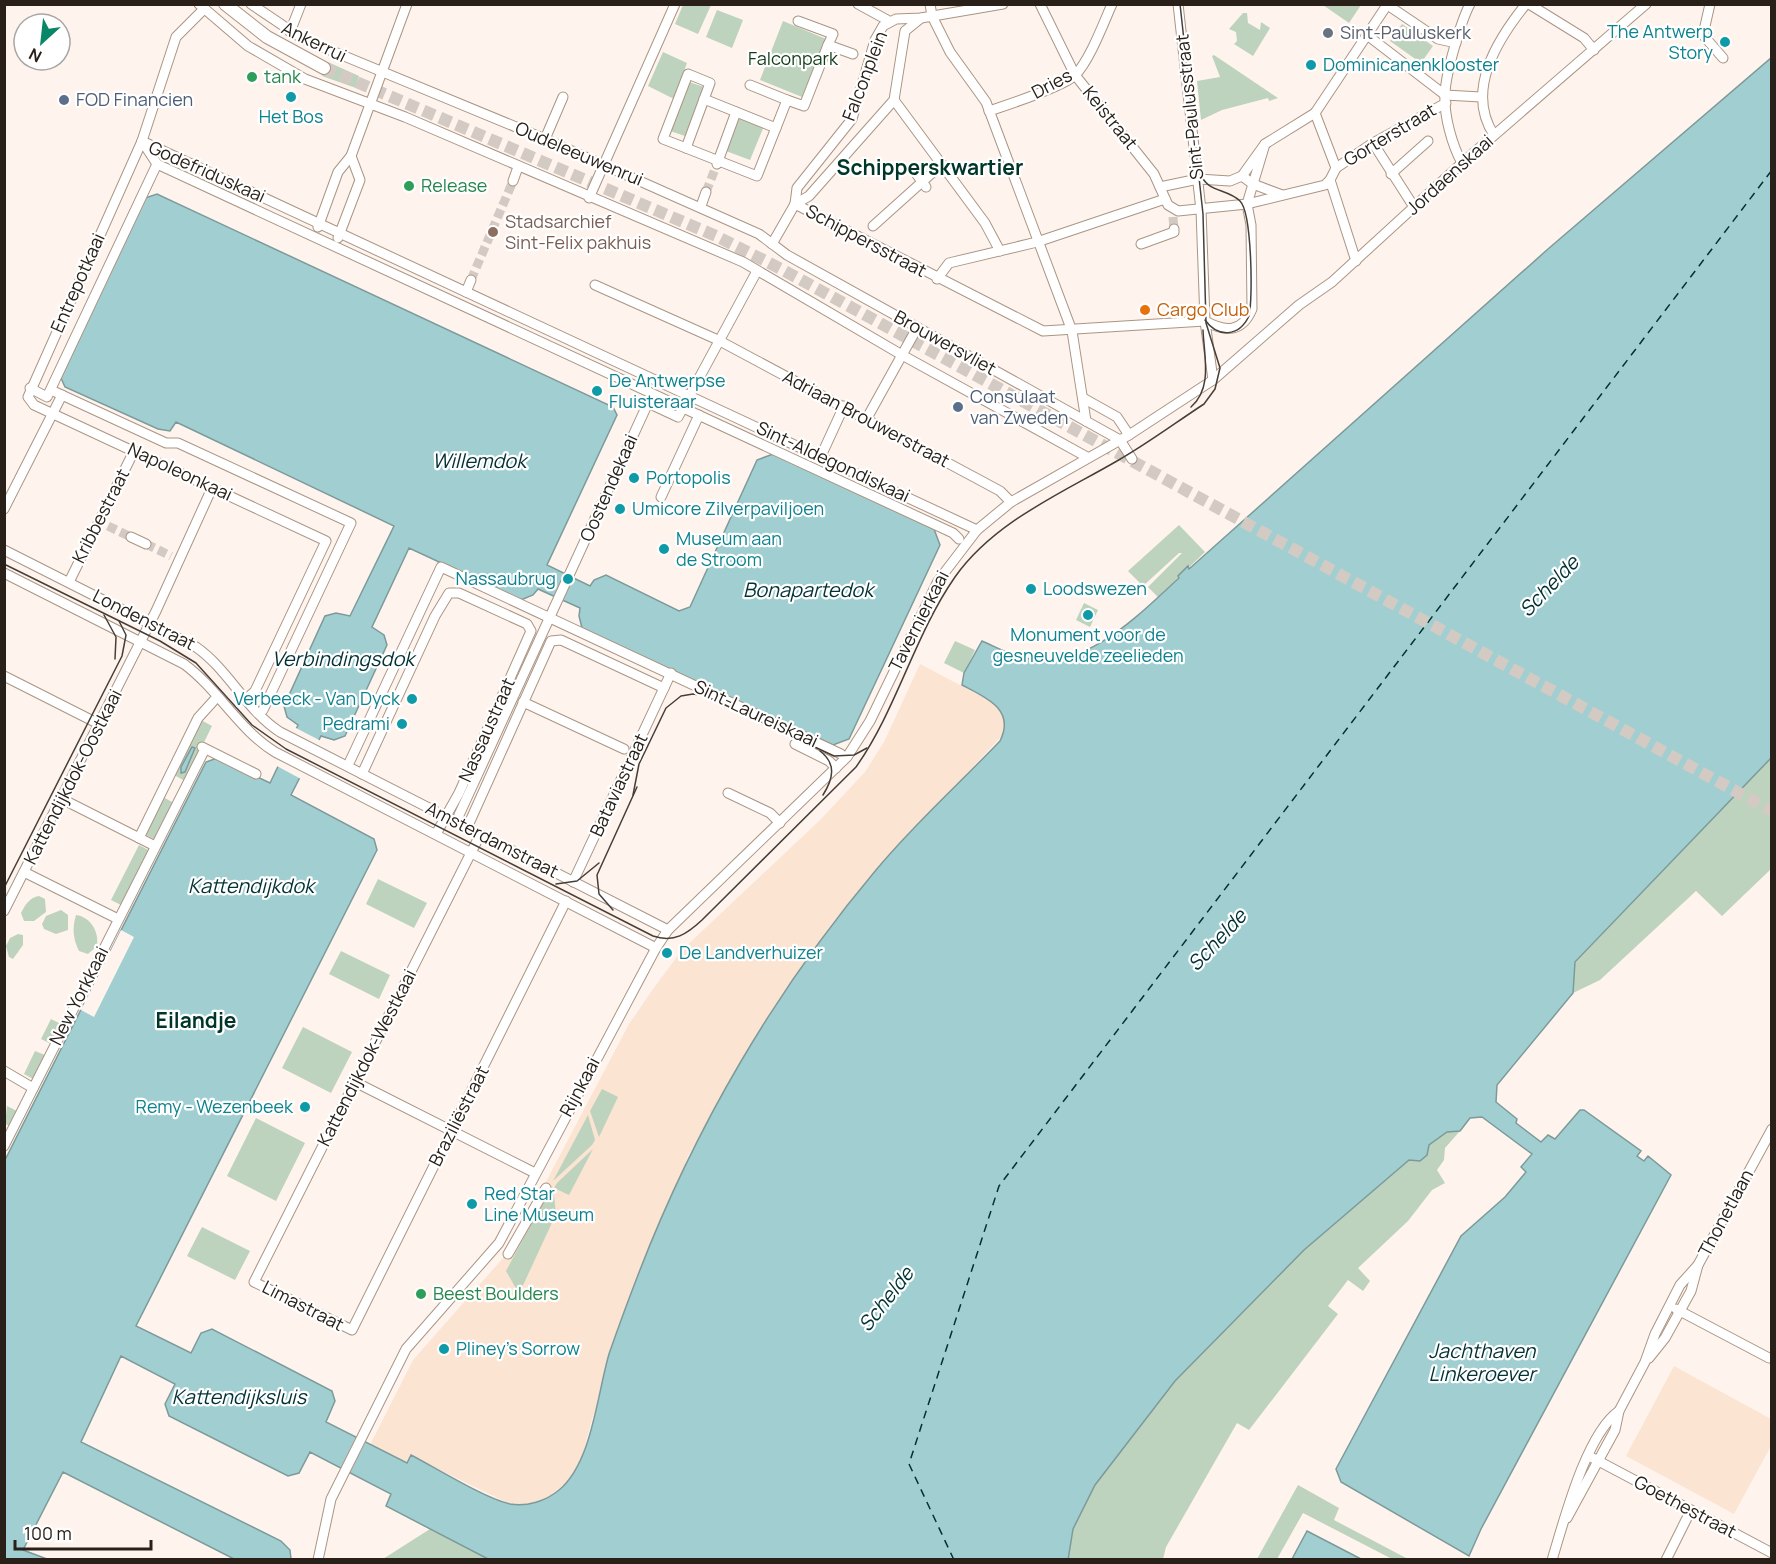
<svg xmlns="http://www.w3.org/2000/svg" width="1776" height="1564" font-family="Manrope,sans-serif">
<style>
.built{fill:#fce4d2}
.green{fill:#bdd3be}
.water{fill:#a1cfd1;stroke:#7d9a9a;stroke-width:1.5}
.pier{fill:#fef4ed}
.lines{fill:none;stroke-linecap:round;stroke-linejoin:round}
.ferry{stroke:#023134;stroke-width:1.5;stroke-dasharray:8 6;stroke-linecap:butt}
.minor-tunnel{stroke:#d3cac3;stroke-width:9;stroke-dasharray:9 4.5;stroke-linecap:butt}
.major-tunnel{stroke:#d3cac3;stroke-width:12;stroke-dasharray:12 6;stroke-linecap:butt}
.minor-casing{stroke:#aa9584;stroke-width:11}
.major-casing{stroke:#aa9584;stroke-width:14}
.minor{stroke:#fff;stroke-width:9}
.major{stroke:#fff;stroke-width:12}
.tram{stroke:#473e37;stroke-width:1.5}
.worship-dot{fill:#6b7280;stroke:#fff;stroke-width:2}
.culture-dot{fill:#0f9aa8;stroke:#fff;stroke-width:2}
.leisure-dot{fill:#2e9e5b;stroke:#fff;stroke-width:2}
.service-dot{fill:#5c6f8a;stroke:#fff;stroke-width:2}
.education-dot{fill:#8d6e63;stroke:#fff;stroke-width:2}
.food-dot{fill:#e8710a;stroke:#fff;stroke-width:2}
.labels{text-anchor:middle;stroke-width:4.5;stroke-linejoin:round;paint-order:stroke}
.culture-label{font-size:18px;fill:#0d838f;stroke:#fff;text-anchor:start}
.worship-label{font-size:18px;fill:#5b616d;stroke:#fff;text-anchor:start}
.street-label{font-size:18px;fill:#282019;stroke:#fff}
.park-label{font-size:18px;fill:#113c17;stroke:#fff}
.leisure-label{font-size:18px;fill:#27864d;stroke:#fff;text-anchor:start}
.service-label{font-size:18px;fill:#4e5e75;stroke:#fff;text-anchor:start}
.education-label{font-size:18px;fill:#785e54;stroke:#fff;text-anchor:start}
.food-label{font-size:18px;fill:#c56008;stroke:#fff;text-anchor:start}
.water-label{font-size:20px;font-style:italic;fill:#023134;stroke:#fff}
.quarter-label{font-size:21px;font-weight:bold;fill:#003628;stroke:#fff}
</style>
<rect width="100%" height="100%" fill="#fef4ed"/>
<g class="built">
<path d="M920,664L996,704L1005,721L1003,735L877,868L834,921L786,989L710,1117L688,1156L592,1419L581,1462L568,1481L547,1498L524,1505L510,1504L411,1456L407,1463L373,1446L371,1443L413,1360L510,1250L629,1024L653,989L682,950L820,820L865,772L884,742Z"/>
<path d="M1674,1366L1771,1419V1446L1734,1514L1626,1456Z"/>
</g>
<g class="green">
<path d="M683,5H711L698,34L675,24Z"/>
<path d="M1323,5V4L1361,5L1349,23Z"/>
<path d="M717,10L743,20L732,48L706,37Z"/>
<path d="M1243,13H1247L1248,23L1260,30L1261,22L1270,28L1253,56L1234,44L1237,41L1236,32L1229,29Z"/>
<path d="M783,21L826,39L802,97L760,80Z"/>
<path d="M1402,24L1433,46L1421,63L1390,41Z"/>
<path d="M663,52L687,63L674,99L648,86Z"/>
<path d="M1214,55L1278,98L1269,101L1268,98L1222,110L1201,120L1197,81L1220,77L1212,56Z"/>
<path d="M328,62L359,76L356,88L322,76Z"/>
<path d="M689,82L704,87L685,136L670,131Z"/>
<path d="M739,117L764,126L750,160L726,151Z"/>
<path d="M1179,525L1205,552L1158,597L1148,587L1182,553H1179L1143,586L1128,571Z"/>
<path d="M1084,603L1098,610L1090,627L1076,620Z"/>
<path d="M955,641L975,650L964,673L944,663Z"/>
<path d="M201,720L212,726L185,781L174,775Z"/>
<path d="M1771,758V869L1722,916L1696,891L1600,980L1573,993L1575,963Z"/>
<path d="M163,797L174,803L156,840L144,834Z"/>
<path d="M139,845L150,851L123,906L111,900Z"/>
<path d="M378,879L427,903L414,928L366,904Z"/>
<path d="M39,896L45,899L46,912L34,921H24L21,913C25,905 30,897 39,896Z"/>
<path d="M61,910L68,915V930L56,934L44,929L42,924L46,916Z"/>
<path d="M76,915C91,917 99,932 97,946L88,954L79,951C73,939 72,928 76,915Z"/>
<path d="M18,934L23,935V945L13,959L9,957L6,946L10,938Z"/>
<path d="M341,951L390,975L379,999L329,974Z"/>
<path d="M51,1019L61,1024L51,1044L41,1039Z"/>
<path d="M303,1027L352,1052L331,1093L282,1068Z"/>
<path d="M35,1051L45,1055L33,1079L24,1074Z"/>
<path d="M602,1089L618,1097L599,1137L590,1111Z"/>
<path d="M7,1106L17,1111L10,1126L5,1124Z"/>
<path d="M588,1115L595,1140L592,1145L553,1181Z"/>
<path d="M256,1118L305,1143L276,1201L227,1176Z"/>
<path d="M1460,1131L1445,1148L1444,1160L1437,1170L1445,1183L1432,1190L1408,1221L1358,1268L1370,1281L1363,1291L1348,1280L1328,1306L1338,1314L1249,1430L1237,1423L1166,1547L1163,1559L1068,1560L1073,1529L1095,1485L1175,1381L1304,1250L1409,1160L1427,1155L1429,1145L1447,1132Z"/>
<path d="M593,1149L569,1195L554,1188L557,1183Z"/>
<path d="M547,1194L554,1195L556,1214L519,1294L506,1271Z"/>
<path d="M202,1227L250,1251L235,1280L187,1256Z"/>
<path d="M1298,1485L1339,1508L1334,1520L1408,1559H1392L1303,1513L1277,1559H1257Z"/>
<path d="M430,1529L488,1559H383Z"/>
</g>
<g class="water">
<path d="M1771,58V758L1575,962L1573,993L1497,1085L1496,1102L1517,1119L1516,1123L1541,1142L1548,1135L1555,1139L1580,1110H1584L1641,1151L1637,1156L1644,1161L1648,1156L1671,1175L1481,1529L1469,1556L1341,1482L1336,1469L1461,1236L1505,1197L1526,1172L1521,1167L1532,1154L1482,1117L1470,1118L1460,1131L1447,1132L1429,1145L1427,1155L1420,1161L1409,1160L1304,1250L1175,1381L1095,1485L1073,1529L1068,1560L488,1559L386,1506L391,1494L310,1452L299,1473L288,1476L169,1416L165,1404L175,1384L121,1356L81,1442L281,1541L290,1550L291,1559H234L63,1472L23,1550L47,1559H5L4,1162L206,762L217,758L270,783L298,725L287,717L284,706L325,616L336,613L350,616L394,526L176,422L170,431L158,429L65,387L61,378L145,198L157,194L613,407L617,415L547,565L590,586L594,580L606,575L679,611L690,607L757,460L773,454L934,529L940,545L849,739L833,745L582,628L579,616L580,608L538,589L533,595L521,600L409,548L372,627L384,635L387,645L345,736L334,740L321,736L291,795L374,839L377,850L136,1326L191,1353L201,1333L212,1329L332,1391L335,1401L326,1422L407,1463L411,1455C436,1468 486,1499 510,1504C527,1507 546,1501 559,1490C592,1463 597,1395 609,1354C618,1328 628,1301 638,1275C694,1129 775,990 876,870C914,824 959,784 1000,741C1016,709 985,697 962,685L964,673L982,641C996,647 1010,655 1025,658C1087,671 1138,615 1179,578L1178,576L1188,566L1189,569L1548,249Z"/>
<path d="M192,747L195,748L185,772L181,773V767Z"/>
<path d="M1307,1531L1361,1559H1292Z"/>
</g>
<g class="pier">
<path d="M294,727L321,741L301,779L275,765Z"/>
<path d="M121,930L134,937L94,1017L81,1010Z"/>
</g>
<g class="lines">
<path class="ferry" d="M954,1560L909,1464L999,1186L1772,170"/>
<g class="minor-tunnel">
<path d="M706,192L717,164"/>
<path d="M1173,217L1174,229"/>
<path d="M471,280L513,181"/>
<path d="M108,526L131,537"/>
<path d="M146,544L171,556"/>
</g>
<path class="major-tunnel" d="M324,68L716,236L783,270L1772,811"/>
<g class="minor-casing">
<g id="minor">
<path d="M199,4L248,46L305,79L405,117L743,262L902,355L1087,457"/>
<path d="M251,4L303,39L545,139L759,234L787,255L1120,440L1132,459"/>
<path d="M858,4L889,21"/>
<path d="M930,4L932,16L950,52L986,102L1072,331L1086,421"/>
<path d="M1040,4L1075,75L1154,174L1168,205L1178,211L1247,204L1325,185L1330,180L1336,168"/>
<path d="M1178,4L1201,210L1205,321L1213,380"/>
<path d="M1386,4L1438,39L1456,43"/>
<path d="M1529,4L1584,38L1594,50"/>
<path d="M1710,4L1703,35L1723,58"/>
<path d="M204,9L176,37L142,141L28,397L34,405L326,541L255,691L246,699"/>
<path d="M798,21L833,34L828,45"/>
<path d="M290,32L301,4"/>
<path d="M1367,35L1445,95"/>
<path d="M688,74L710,83L686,148L663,139Z"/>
<path d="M1445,95L1481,97"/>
<path d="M704,99L776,128"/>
<path d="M787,100L804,106L828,45L853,54"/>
<path d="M894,100L985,223L1000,251"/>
<path d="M989,111C1007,105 1063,87 1075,75C1089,62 1104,22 1112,4"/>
<path d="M1315,113L1387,5"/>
<path d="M1315,113L1336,168"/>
<path d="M1494,135C1465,91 1497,40 1526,4"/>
<path d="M545,139L563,97"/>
<path d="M142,141L977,530"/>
<path d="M142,141L157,164L953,533L959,539"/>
<path d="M1373,143L1414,207"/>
<path d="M686,148L757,176L787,100L750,85"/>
<path d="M1462,163C1452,145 1444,116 1445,95C1445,75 1461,21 1470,4"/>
<path d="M717,164L736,112"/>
<path d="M1336,168L1373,143L1446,103"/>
<path d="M915,172L926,187"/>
<path d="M1391,174L1428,141"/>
<path d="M1242,176L1253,184L1282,195"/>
<path d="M1330,180L1356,261"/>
<path d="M513,181L518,167"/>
<path d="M1160,187L1198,179L1230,181L1242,176L1265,144L1315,113"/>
<path d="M589,198L675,4"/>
<path d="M795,204L1043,331L1205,321"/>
<path d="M795,204L809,196L894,100L905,31L921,18"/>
<path d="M701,206L706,192"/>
<path d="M873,226L942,164"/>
<path d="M318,227L338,172L351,156L407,4"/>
<path d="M338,238L360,180L351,156"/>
<path d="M772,244L795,204L797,188L852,119L875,40L883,26L896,19L921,18L1003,4"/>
<path d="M1141,244L1174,232V229"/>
<path d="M937,279L949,263L1037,242L1165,199"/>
<path d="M595,285L718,340L974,477L1000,491L1011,502"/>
<path d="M466,292L471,280"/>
<path d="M1205,321C1225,332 1242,333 1252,309L1251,225L1247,204L1265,144"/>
<path d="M30,388L47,397L157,164"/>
<path d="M51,390L166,443H178L351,523L263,710"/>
<path d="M1083,398L1117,417L1129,435"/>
<path d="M867,418L917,328"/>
<path d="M821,456L844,406"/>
<path d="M661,497L699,415"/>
<path d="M4,509L62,395"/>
<path d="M131,537L146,544"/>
<path d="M4,550L196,647C229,670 246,710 280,732L668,930"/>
<path d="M4,573L184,664C219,690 238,729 275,752L656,948"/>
<path d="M69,582L134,451"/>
<path d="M4,676L99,724"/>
<path d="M523,702L624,749"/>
<path d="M795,744L829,761L836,768"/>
<path d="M202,747L256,774"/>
<path d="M350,761L441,567L841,754"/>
<path d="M362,774L435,616L449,593H459L527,624L531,631L459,793L436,834"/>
<path d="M728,793L770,813L780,823"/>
<path d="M62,799L155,846"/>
<path d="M459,815L648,403L678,417L757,271"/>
<path d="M467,828L551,641L561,640L664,688"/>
<path d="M480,835L254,1282L352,1330L566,901"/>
<path d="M139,838L198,718L217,697"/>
<path d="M24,872L118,919"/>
<path d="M573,882L671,673"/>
<path d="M4,911L156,611L212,488"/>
<path d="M4,1071L33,1088"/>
<path d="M355,1082L535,1173"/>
<path d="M4,1146L205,749"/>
<path d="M508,1254L546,1188"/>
<path d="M1676,1309L1769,1358"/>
<path d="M1649,1358L1665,1338L1691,1291L1698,1265L1772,1129"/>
<path d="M1589,1456L1772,1553"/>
<path d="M1567,1518L1615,1430L1619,1411L1645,1362L1655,1334L1680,1285L1698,1265"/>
<path d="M318,1560L331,1499L406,1349L499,1243L656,948L668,930L847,757L870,721L938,581L977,530L1011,502L1129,435L1213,380L1299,305L1332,282L1462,163L1646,4"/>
<path d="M1552,1560C1564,1521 1586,1434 1619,1411"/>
<path d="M1666,1560L1691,1510"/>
</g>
</g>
<g class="major-casing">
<path id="major" d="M225,4L267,37L324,68"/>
</g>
<use href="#minor" class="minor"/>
<use href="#major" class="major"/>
<g class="tram">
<path d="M1200,172C1206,193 1227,188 1240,201C1252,213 1253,299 1249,316C1239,337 1218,338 1205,320"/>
<path d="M1191,407C1213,388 1204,356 1203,330"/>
<path d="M4,564L160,641L196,663L252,725L286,749L653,936C674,943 687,934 702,920L856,767C897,709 914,636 955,577C994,522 1060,494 1117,461C1147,444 1175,423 1204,404L1215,389L1220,368L1206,323L1203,214L1180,4"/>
<path d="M104,615L116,637L115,659"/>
<path d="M820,751C837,764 833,779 823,795"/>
<path d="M633,795L639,764L666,708L681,696L693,694L706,696L834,756L854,755L867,748"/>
<path d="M556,884L577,881L599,863"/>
<path d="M4,888L122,656L126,635L119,621"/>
<path d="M613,910L599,894L597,875L637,787"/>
</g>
</g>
<circle class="worship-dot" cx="1328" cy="33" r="6"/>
<g class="culture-dot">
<circle cx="1725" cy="42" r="6"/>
<circle cx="1311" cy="65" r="6"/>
<circle cx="291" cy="97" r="6"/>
<circle cx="597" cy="391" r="6"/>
<circle cx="634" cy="478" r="6"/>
<circle cx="620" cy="509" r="6"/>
<circle cx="664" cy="549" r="6"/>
<circle cx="568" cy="579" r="6"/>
<circle cx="1031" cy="589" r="6"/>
<circle cx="1088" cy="615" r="6"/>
<circle cx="412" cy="699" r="6"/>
<circle cx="402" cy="724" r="6"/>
<circle cx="667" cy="953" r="6"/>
<circle cx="305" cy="1107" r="6"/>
<circle cx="472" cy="1204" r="6"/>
<circle cx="444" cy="1349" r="6"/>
</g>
<g class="leisure-dot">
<circle cx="252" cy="77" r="6"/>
<circle cx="409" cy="186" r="6"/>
<circle cx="421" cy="1294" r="6"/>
</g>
<g class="service-dot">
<circle cx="64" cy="100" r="6"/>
<circle cx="958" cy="407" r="6"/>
</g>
<circle class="education-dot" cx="493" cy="232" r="6"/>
<circle class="food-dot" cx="1145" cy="310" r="6"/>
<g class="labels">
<g class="culture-label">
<text x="1713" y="38" text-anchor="end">The Antwerp<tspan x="1713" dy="21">Story</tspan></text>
<text x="1323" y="71">Dominicanenklooster</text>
<text x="291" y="123" text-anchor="middle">Het Bos</text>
<text x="609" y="387">De Antwerpse<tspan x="609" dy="21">Fluisteraar</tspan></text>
<text x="646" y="484">Portopolis</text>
<text x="632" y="515">Umicore Zilverpaviljoen</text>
<text x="676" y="545">Museum aan<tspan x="676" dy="21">de Stroom</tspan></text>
<text x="556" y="585" text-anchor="end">Nassaubrug</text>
<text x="1043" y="595">Loodswezen</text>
<text x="1088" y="641" text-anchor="middle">Monument voor de<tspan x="1088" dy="21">gesneuvelde zeelieden</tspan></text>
<text x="400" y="705" text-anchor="end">Verbeeck - Van Dyck</text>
<text x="390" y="730" text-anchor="end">Pedrami</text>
<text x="679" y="959">De Landverhuizer</text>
<text x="293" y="1113" text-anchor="end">Remy - Wezenbeek</text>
<text x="484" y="1200">Red Star<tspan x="484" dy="21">Line Museum</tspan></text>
<text x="456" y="1355">Pliney's Sorrow</text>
</g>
<g class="worship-label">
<text x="1340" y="39">Sint-Pauluskerk</text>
</g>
<g class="street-label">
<text transform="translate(314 42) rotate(26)" y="6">Ankerrui</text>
<text transform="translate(865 76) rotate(-69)" y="6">Falconplein</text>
<text transform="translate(1052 84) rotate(-28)" y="6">Dries</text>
<text transform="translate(1190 107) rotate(-96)" y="6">Sint-Paulusstraat</text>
<text transform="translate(1110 118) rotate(51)" y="6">Keistraat</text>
<text transform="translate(1390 135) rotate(-31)" y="6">Gorterstraat</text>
<text transform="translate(579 154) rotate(23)" y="6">Oudeleeuwenrui</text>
<text transform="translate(207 172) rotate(24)" y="6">Godefriduskaai</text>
<text transform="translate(1450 175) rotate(-42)" y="6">Jordaenskaai</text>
<text transform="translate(866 241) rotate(28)" y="6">Schippersstraat</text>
<text transform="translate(78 283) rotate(-66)" y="6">Entrepotkaai</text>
<text transform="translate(945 343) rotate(29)" y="6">Brouwersvliet</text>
<text transform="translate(866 419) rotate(28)" y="6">Adriaan Brouwerstraat</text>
<text transform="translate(833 462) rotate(25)" y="6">Sint-Aldegondiskaai</text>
<text transform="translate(180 472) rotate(25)" y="6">Napoleonkaai</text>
<text transform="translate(609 488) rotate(-66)" y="6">Oostendekaai</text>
<text transform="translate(101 516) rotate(-63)" y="6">Kribbestraat</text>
<text transform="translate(144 620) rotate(27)" y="6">Londenstraat</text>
<text transform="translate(919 621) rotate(-63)" y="6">Tavernierkaai</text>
<text transform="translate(756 714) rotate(25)" y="6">Sint-Laureiskaai</text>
<text transform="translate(487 730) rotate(-66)" y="6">Nassaustraat</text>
<text transform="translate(73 777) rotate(-63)" y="6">Kattendijkdok-Oostkaai</text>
<text transform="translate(619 785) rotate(-65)" y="6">Bataviastraat</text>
<text transform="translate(492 840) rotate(27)" y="6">Amsterdamstraat</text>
<text transform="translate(79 996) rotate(-63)" y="6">New Yorkkaai</text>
<text transform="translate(367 1058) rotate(-63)" y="6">Kattendijkdok-Westkaai</text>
<text transform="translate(580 1087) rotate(-62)" y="6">Rijnkaai</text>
<text transform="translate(459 1116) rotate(-63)" y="6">Braziliëstraat</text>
<text transform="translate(1726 1213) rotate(-62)" y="6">Thonetlaan</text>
<text transform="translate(303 1306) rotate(27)" y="6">Limastraat</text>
<text transform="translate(1685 1507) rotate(28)" y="6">Goethestraat</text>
</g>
<g class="park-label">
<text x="793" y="65">Falconpark</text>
</g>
<g class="leisure-label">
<text x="264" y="83">tank</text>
<text x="421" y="192">Release</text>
<text x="433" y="1300">Beest Boulders</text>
</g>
<g class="service-label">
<text x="76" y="106">FOD Financien</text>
<text x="970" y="403">Consulaat<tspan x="970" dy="21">van Zweden</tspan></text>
</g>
<g class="education-label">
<text x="505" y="228">Stadsarchief<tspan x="505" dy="21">Sint-Felix pakhuis</tspan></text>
</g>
<g class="food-label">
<text x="1157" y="316">Cargo Club</text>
</g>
<g class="water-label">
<text x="479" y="468">Willemdok</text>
<text transform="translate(1549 586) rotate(-46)" y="7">Schelde</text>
<text x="808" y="597">Bonapartedok</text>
<text x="343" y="666">Verbindingsdok</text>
<text x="251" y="893">Kattendijkdok</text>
<text transform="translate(1217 940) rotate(-47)" y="7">Schelde</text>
<text transform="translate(886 1299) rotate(-52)" y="7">Schelde</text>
<text x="1482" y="1358">Jachthaven<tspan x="1482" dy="23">Linkeroever</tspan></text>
<text x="239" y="1404">Kattendijksluis</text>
</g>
<g class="quarter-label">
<text x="930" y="175">Schipperskwartier</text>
<text x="196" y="1028">Eilandje</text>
</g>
</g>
<rect width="1776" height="1564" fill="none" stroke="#282019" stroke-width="12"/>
<g transform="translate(42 42) rotate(207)"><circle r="28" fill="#ffffff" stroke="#a9a6a3" stroke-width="1.5"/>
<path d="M0-4.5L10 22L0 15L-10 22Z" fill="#078668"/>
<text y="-9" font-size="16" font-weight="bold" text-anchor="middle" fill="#282019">N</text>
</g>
<path d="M15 1540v9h136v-9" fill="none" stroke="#282019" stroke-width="3"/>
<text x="24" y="1540" font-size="18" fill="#282019" stroke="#ffffff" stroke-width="4.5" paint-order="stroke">100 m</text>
</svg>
